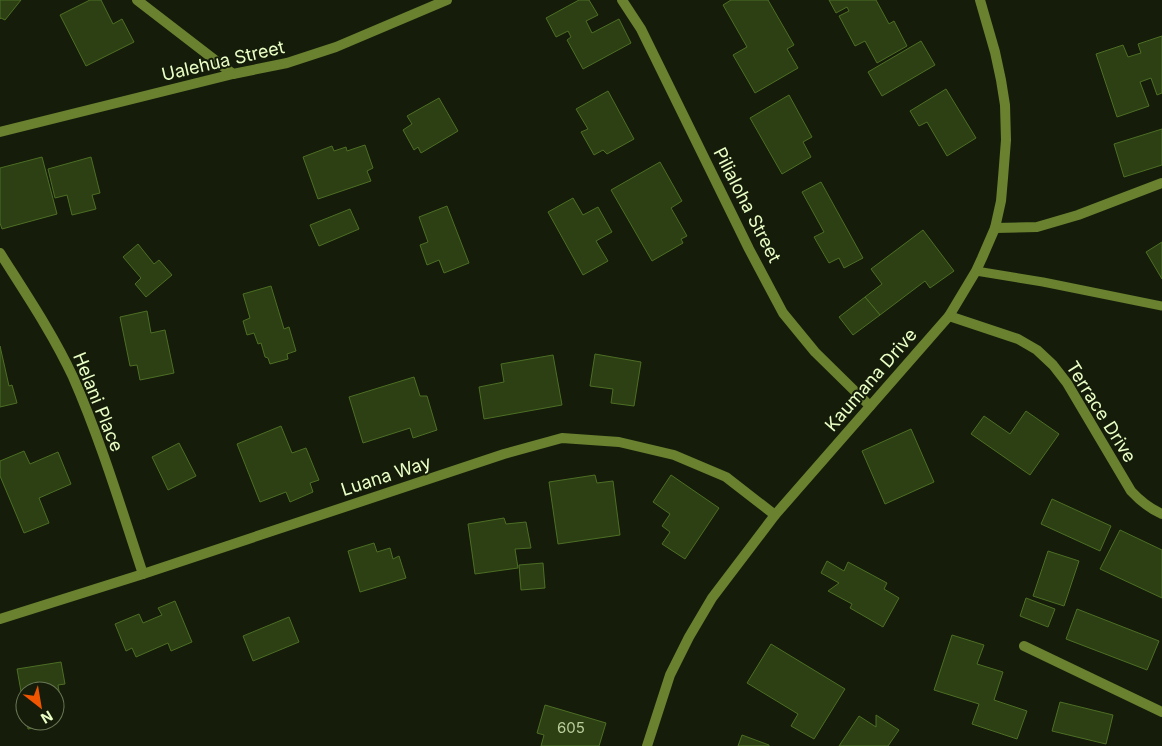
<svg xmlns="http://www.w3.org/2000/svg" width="1162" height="746" font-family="Inter,sans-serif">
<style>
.building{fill:#2c4014;stroke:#4d6e24}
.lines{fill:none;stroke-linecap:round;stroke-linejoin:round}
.service{stroke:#6a8130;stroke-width:9}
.minor{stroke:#6a8130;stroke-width:10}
.tertiary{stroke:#6a8130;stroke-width:10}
.labels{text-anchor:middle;stroke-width:4;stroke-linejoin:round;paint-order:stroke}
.number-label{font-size:15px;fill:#bacf9a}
.street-label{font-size:18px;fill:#eaffc6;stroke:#151d0a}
</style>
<rect width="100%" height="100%" fill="#151d0a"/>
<g class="building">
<path d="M0,0H21L5,20L1,18L0,19Z"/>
<path d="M90,0H101L113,24L122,19L134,42L86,66L60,15Z"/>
<path d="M579,0H589L598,15L586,21L592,33L619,19L631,43L583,69L567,40L571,37L568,31L556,37L546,18Z"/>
<path d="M731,0H768L794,45L787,49L798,68L755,93L733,55L747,47L723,5Z"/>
<path d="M829,0H876L889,24L894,21L907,46L877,63L865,41L855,46L839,16L849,11L847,7L836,13Z"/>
<path d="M1162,36V93L1157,95L1151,78L1140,82L1149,106L1117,117L1096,54L1123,45L1128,57L1141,53L1138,44Z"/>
<path d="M921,41L935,65L882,96L868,72Z"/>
<path d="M946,89L976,138L947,156L927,122L919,126L910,111Z"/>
<path d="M608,91L634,139L607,154L603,150L594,155L581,132L588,129L576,109Z"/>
<path d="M789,95L812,137L803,142L811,157L782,174L750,118Z"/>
<path d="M439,98L458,131L421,153L418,147L414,150L403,130L412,124L407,116Z"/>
<path d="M1162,129V165L1124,177L1114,144Z"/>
<path d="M365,145L373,168L367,171L371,181L318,199L303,157L332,146L334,151L346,147L347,151Z"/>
<path d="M42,157L57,214L2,229L0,223V168Z"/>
<path d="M91,157L100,193L92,195L96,209L72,215L67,195L55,198L48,169Z"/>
<path d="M660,162L682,201L671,208L687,236L681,239L683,243L652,261L611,190Z"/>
<path d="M821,182L863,258L844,268L839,258L829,263L814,237L824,232L802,192Z"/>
<path d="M573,198L583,215L598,207L612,232L596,241L608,261L583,275L548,212Z"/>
<path d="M447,206L469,263L444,273L439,260L427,265L420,245L428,242L419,217Z"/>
<path d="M350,209L359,229L319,246L310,225Z"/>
<path d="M923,230L954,271L930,288L925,281L880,315L865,297L882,284L871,269Z"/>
<path d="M1162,242V279L1146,252Z"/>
<path d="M138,244L154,264L159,260L172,275L146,297L135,284L141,278L123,257Z"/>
<path d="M271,286L284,329L289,327L296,351L287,354L288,359L270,364L268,358L265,357L261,343L258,344L254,333L247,335L243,321L250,318L243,294Z"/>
<path d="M865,297L880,315L853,335L839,317Z"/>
<path d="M147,311L151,333L165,330L174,373L140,380L137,365L130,366L120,317Z"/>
<path d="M0,346L9,386L12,385L17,403L0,407Z"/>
<path d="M595,354L641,362L634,406L611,403L613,389L590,386Z"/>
<path d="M553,355L562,405L484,419L479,387L504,382L501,364Z"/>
<path d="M414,377L420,396H427L437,430L413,438L410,428L363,443L349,397Z"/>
<path d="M1026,411L1059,434L1030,475L971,434L984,416L1010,434Z"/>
<path d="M281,426L292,453L306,448L319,480L310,483L313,492L290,502L286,492L260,502L237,444Z"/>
<path d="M911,429L934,482L885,504L862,451Z"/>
<path d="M179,443L196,476L168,490L152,457Z"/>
<path d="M24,451L30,464L58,452L71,484L39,498L49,523L24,533L0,476V461Z"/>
<path d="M595,475L597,483L613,481L620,535L558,544L549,482Z"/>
<path d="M671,475L719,508L685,559L662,544L670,532L662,526L670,514L653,502Z"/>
<path d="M1052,499L1111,526L1100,551L1041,524Z"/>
<path d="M504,518L506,524L526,522L531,548L515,549L518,568L475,574L468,524Z"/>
<path d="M1120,530L1162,550V598L1100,569Z"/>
<path d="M374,543L377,552L390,548L393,559L399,556L406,578L360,592L348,551Z"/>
<path d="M1048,551L1079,561L1064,606L1033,596Z"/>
<path d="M827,561L844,571L848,562L887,583L884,589L899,598L883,627L850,608L852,604L828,591L839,583L821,573Z"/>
<path d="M543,563L545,588L521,590L519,565Z"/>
<path d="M1026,598L1055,609L1048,627L1020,616Z"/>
<path d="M175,601L192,642L171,651L168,643L136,657L132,648L126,651L115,624L139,614L143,623L162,615L158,608Z"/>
<path d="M1077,609L1159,641L1147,670L1066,639Z"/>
<path d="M289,617L299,642L253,661L243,636Z"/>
<path d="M952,635L984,645L977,664L1003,672L994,700L1027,711L1017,739L972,724L979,704L934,690Z"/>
<path d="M771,644L845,689L814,739L791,726L798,714L747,683Z"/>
<path d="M61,662L65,684L58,685L60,697L55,698V691H25V707L24,708L17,669Z"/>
<path d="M1060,702L1113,715L1106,744L1052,731Z"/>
<path d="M545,705L606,723L599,746H541L544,735L537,733Z"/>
<path d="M876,715L899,730L888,746H839L859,716L876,727Z"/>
<path d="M27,721H54L55,724L28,729Z"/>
<path d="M742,735L769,745V746H738Z"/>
</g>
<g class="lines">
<path class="service" d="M976,271L1043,282L1162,306"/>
<g class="minor">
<path d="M137,0L233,74"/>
<path d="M622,0L641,29L749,249L783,313L815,352L870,406"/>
<path d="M0,132L233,74L287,63L336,47L447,0"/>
<path d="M995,228L1037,227L1078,215L1162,183"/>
<path d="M0,253C26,294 53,334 73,377C101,441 121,508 143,574"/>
<path d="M949,316L1018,339L1037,350L1053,365L1067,383L1131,491C1141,502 1149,508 1162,514"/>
<path d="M0,619L143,574L504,454L562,438L619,442L674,455L726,477L775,515"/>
<path d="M1024,646L1162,712"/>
</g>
<path class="tertiary" d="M647,746L670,675L689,637L712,598L775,515L949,316L976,271L982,258L995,228L1001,201L1003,178L1006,140L1005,105L1001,80L995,52L980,0"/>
</g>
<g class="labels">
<g class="number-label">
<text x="571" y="733">605</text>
</g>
<g class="street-label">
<text transform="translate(223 61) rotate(-13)" y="6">Ualehua Street</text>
<text transform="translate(747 205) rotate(63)" y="6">Pilialoha Street</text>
<text transform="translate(871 380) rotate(-49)" y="6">Kaumana Drive</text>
<text transform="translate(98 402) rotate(68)" y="6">Helani Place</text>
<text transform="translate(1101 412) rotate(58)" y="6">Terrace Drive</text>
<text transform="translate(386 476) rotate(-18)" y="6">Luana Way</text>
</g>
</g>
<g transform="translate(40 706) rotate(149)"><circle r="24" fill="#151d0a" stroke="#6a7755"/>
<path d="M0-4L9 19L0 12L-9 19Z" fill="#f15500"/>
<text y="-8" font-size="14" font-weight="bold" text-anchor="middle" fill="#eaffc6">N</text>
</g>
</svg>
